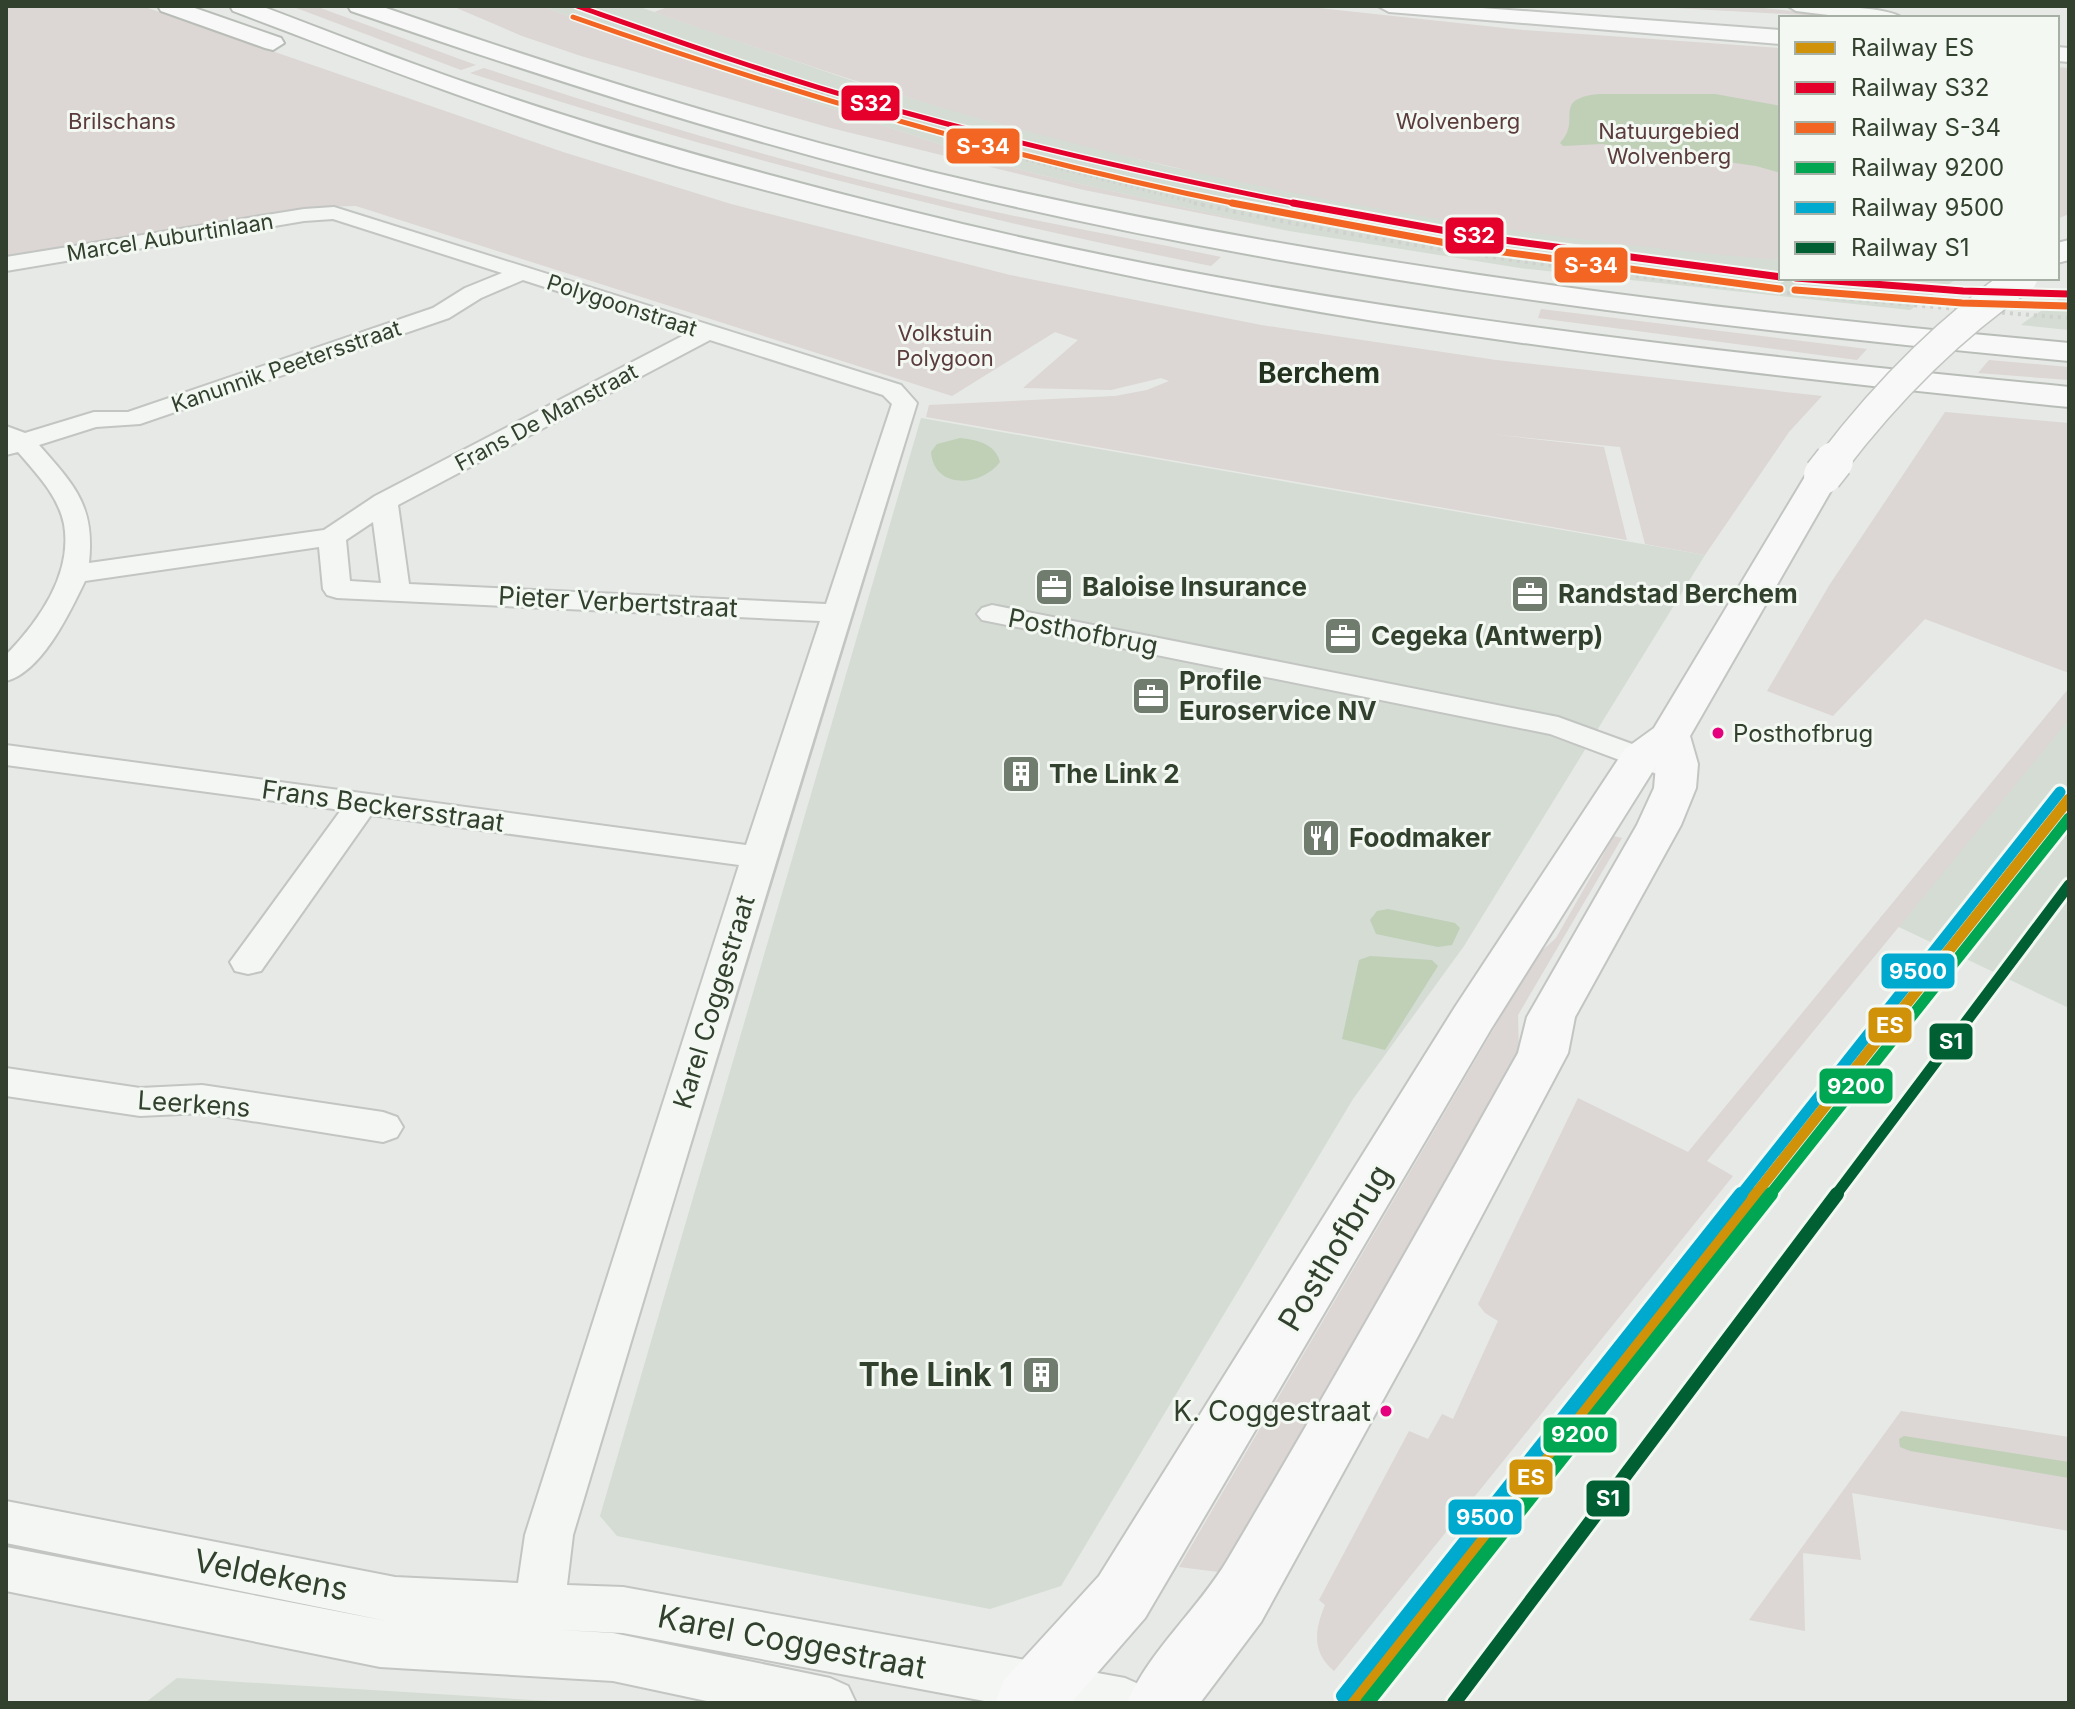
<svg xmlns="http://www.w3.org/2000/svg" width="2075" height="1709" font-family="Inter,sans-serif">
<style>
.built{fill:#d5dcd4}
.green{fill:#dcd6d4}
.water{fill:#bfd0b7}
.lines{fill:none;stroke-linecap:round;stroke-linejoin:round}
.street-casing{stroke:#c2c5c2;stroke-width:4}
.secondary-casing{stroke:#c2c5c2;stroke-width:4}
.primary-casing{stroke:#c3c6c2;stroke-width:4}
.highway-casing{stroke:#b9bdb8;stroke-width:4}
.street{fill:#f4f6f4;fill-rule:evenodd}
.secondary{fill:#f7f8f7;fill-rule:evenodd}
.primary{fill:#f7f8f7;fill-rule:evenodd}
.highway{fill:#f7f8f7;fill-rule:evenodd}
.rail-far1{stroke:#ced1cd;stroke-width:3;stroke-dasharray:2 4;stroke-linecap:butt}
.rail{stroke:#ced1cd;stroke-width:4;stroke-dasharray:3 5;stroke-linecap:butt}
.secondary-bridge-far1-casing{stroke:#c2c5c2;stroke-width:33;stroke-linecap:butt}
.secondary-bridge-casing{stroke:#c2c5c2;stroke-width:41;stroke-linecap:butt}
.secondary-bridge-far1{stroke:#f7f8f7;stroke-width:30}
.secondary-bridge{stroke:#f7f8f7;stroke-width:38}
.rail-1-far1-casing{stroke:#f4f8f3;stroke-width:17}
.rail-1-casing{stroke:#f4f8f3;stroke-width:20}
.rail-2-far1-casing{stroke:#f4f8f3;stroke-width:8}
.rail-2-casing{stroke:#f4f8f3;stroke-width:11}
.rail-3-far1-casing{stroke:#f4f8f3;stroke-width:8}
.rail-3-casing{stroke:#f4f8f3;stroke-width:11}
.rail-4-far1-casing{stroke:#f4f8f3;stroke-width:17}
.rail-4-casing{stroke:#f4f8f3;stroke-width:20}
.rail-5-far1-casing{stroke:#f4f8f3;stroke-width:17}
.rail-5-casing{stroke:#f4f8f3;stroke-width:20}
.rail-6-far1-casing{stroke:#f4f8f3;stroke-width:17}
.rail-6-casing{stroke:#f4f8f3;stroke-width:20}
.rail-1-far1{stroke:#cf9209;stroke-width:11}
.rail-1{stroke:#cf9209;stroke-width:14}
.rail-2-far1{stroke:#e4002b;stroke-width:5}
.rail-2{stroke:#e4002b;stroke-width:7}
.rail-3-far1{stroke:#f26522;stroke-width:5}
.rail-3{stroke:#f26522;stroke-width:7}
.rail-4-far1{stroke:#00a651;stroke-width:11}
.rail-4{stroke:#00a651;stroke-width:14}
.rail-5-far1{stroke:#00a9ce;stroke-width:11}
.rail-5{stroke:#00a9ce;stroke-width:14}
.rail-6-far1{stroke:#005f33;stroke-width:11}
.rail-6{stroke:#005f33;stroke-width:14}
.bus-dot{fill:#e5007d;stroke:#f4f8f3;stroke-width:3}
.labels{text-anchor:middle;stroke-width:6;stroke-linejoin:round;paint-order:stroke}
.far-park-label{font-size:22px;fill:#5b3c3c;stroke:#f4f8f3}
.far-street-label{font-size:22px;fill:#31412d;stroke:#f4f8f3}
.bus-label{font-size:24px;fill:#31412d;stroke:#f4f8f3;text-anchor:start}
.poi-label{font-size:26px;font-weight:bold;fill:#31412d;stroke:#f4f8f3;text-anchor:start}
.street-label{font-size:26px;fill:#31412d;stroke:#f4f8f3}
.far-district-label{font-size:28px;font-weight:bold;fill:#22321f;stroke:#f4f8f3}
.near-bus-label{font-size:28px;fill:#31412d;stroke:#f4f8f3;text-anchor:end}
.near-street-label{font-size:32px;fill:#31412d;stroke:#f4f8f3}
.near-poi-label{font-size:32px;font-weight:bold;fill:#31412d;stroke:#f4f8f3;text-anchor:end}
.line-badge{stroke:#f4f8f3;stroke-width:3}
.badge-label{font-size:22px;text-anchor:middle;font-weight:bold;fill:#fff}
</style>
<rect width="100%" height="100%" fill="#e6e9e5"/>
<g class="built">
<path d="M541,6H637L856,82L1000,124L1166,166L1368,205L1565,236L1781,260V278H1958L1910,310L1520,268L1289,231L1036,174L969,154L749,81Z"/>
<path d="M2069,292V330L2021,325L2026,321Z"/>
<path d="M921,418L1705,555L1464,946L1353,1099L1061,1586L990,1609L617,1536L600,1516Z"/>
<path d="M2069,715V1008L1880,918Z"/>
<path d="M177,1678L565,1702L568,1703H145Z"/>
</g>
<g class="green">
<path d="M6,6H142L563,152L731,204L1010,275L1261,325L1496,360L1822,396L1789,432L1705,555L1645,544L1620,447L1490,434L1604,447L1627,540L926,417L929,405L1115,396L1147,390L1169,381L1161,378L1111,390L1023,388L1078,340L1055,332L952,396L356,206L312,207L6,256Z"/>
<path d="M291,6H315L476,65L461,70Z"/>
<path d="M452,6H541L749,81L969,154L1036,174L1289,231L1084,190L831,128L581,56L522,36Z"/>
<path d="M671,6H1300L1523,30L1781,48V260C1518,239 1254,193 1000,124C883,92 769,52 654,12Z"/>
<path d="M1637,6H1743L1862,18Z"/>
<path d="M2057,67L2069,68V214L2057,219Z"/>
<path d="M484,68C632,117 782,162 934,198C1029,221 1125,237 1221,257L1211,266C958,215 715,153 470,73Z"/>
<path d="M1541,309L1867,349L1857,360L1538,318Z"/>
<path d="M1989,360L2069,367V380L1978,373Z"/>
<path d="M1945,412L2069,423V673L1925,619L1833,716L1767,691L1830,584Z"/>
<path d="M2069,688V719L1707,1161L1733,1176L1334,1671C1311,1652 1315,1629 1325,1605L1319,1600L1409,1431L1428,1439L1442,1414L1453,1419L1498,1321L1485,1313L1478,1304L1578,1098L1688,1152Z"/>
<path d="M1614,836L1622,838L1518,1015L1519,1056L1227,1573L1179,1567L1537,955L1556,938Z"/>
<path d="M1901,1411L2069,1437V1531L1852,1493L1861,1560L1803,1553L1805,1631L1749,1620Z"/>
</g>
<g class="water">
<path d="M1599,94H1715L1781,106V173L1756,166L1602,144L1563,146L1560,143C1583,120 1550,99 1599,94Z"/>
<path d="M960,438C978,440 995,444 1000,462C981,487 934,490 931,452L937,444Z"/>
<path d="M1388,909L1455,923L1460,928L1452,945L1438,947L1376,934L1370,920L1377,911Z"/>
<path d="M1370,956L1432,960L1438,966L1385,1050L1342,1039L1359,960Z"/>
<path d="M1904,1436L2069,1462V1478L1910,1451L1900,1447L1899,1439Z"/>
</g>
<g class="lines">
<g class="street-casing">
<g id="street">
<path d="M1788,6C1811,6 1887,5 1902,18H1853L1796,11Z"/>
<path d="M334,207L901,385L917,403C801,778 686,1157 573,1535L567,1585L623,1587L1125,1678L1143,1686L1151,1703H995L623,1633L561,1630L613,1633L830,1678L848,1686L856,1703H716L613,1681L380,1667L6,1591V1547L387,1621L6,1543V1501L395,1577L518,1583L525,1535L739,865L371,815L261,971L248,974L235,971L230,962L341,810L6,765V745L746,845L820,621L337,598L327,595L323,589L319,547L85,581C70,612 42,672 6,681V655C38,622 73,574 64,524C58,495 36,473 18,452L6,455V426L25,433L94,412H128L433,308L465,288L502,273L333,219L304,221L6,271V257L304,209ZM523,280L688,333L375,496L324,530L89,563C95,506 75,486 39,445L96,427L140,424L449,318L481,298ZM710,340L883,395L892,404L826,604L409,584L398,505ZM373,522L381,583L350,581L346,540Z"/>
<path d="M992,605L1558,717L1676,760L1681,767L1676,774L1665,777L1550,734L982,620L977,614L982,608Z"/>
<path d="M6,1068L140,1088L202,1085L383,1112L397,1117L403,1127L397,1137L383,1142L202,1113L140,1116L6,1096Z"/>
</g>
</g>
<g class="secondary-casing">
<g id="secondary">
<path d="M2069,240V260L2057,263V243Z"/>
<path d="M1823,465L1835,468L1840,475L1690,736L1698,764L1696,788L1681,825L1575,1017L1568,1053L1417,1338L1261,1622L1200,1703H1127C1150,1649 1198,1610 1228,1559C1327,1392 1423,1223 1518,1053L1527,1017L1637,825L1654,788L1656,766L1491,1029L1145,1618L1071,1703H995L1004,1680L1099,1576L1455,1007L1625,749L1654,728L1806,475L1811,468Z"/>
</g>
</g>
<g class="primary-casing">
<g id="primary">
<path d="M1378,6H1455L1781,30V44L1389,12Z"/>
<path d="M2057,47L2069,48V62L2057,61Z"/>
</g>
</g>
<g class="highway-casing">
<g id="highway">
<path d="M158,6H189L281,38L284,43L273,50L265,48L161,11Z"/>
<path d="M230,6H261C330,32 400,60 470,84C614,134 761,174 909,211C1288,306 1680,349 2069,387V407C1836,383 1604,357 1374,321C1140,283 908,230 680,167C528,124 381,67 233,11Z"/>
<path d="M348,6H380C580,75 781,138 987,185C1344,265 1706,310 2069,343V361C1705,327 1343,283 986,200C770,150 560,83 351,11Z"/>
</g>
</g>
<use href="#street" class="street"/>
<use href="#secondary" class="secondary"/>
<use href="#primary" class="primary"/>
<use href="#highway" class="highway"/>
<path class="rail-far1" d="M668,40L966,145L1204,205"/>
<path class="rail" d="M1194,203C1483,266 1775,295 2069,318"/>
<g class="secondary-bridge-far1-casing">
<path id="secondary-bridge-far1" d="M1832,463C1887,391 1948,329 2022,278"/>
</g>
<g class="secondary-bridge-casing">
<path id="secondary-bridge" d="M1823,475L1834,461"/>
</g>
<use href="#secondary-bridge-far1" class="secondary-bridge-far1"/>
<use href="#secondary-bridge" class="secondary-bridge"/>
<g class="rail-1-far1-casing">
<path id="rail-1-far1" d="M1754,1196L2069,799"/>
</g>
<g class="rail-1-casing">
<path id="rail-1" d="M1352,1703L1756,1194"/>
</g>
<g class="rail-2-far1-casing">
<path id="rail-2-far1" d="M577,6C674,40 772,75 871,103C1014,144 1158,176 1303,205"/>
</g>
<g class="rail-2-casing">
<g id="rail-2">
<path d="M1293,203L1474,236L1781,277"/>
<path d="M1796,278L1963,291L2069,294"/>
</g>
</g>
<g class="rail-3-far1-casing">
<path id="rail-3-far1" d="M573,17C792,94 1014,159 1242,205"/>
</g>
<g class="rail-3-casing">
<g id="rail-3">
<path d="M1232,203L1473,248L1780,289"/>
<path d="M1795,290L1962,303L2069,306"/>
</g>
</g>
<g class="rail-4-far1-casing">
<path id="rail-4-far1" d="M1769,1196L2069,818"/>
</g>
<g class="rail-4-casing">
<path id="rail-4" d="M1367,1703L1771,1194"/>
</g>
<g class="rail-5-far1-casing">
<path id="rail-5-far1" d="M1740,1196L2060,792"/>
</g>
<g class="rail-5-casing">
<path id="rail-5" d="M1343,1696L1741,1194"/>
</g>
<g class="rail-6-far1-casing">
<path id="rail-6-far1" d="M1835,1196L2069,885"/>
</g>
<g class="rail-6-casing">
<path id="rail-6" d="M1454,1703L1837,1194"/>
</g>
<use href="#rail-1-far1" class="rail-1-far1"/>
<use href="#rail-1" class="rail-1"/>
<use href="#rail-2-far1" class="rail-2-far1"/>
<use href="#rail-2" class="rail-2"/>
<use href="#rail-3-far1" class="rail-3-far1"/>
<use href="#rail-3" class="rail-3"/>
<use href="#rail-4-far1" class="rail-4-far1"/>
<use href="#rail-4" class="rail-4"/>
<use href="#rail-5-far1" class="rail-5-far1"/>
<use href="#rail-5" class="rail-5"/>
<use href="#rail-6-far1" class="rail-6-far1"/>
<use href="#rail-6" class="rail-6"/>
</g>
<defs>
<g id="office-square" transform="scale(2)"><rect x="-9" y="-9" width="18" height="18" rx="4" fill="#707c6d" stroke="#f4f8f3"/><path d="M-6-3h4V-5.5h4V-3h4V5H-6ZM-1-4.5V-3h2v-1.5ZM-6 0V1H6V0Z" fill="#fff"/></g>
<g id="building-square" transform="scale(2)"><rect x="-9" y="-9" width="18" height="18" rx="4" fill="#707c6d" stroke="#f4f8f3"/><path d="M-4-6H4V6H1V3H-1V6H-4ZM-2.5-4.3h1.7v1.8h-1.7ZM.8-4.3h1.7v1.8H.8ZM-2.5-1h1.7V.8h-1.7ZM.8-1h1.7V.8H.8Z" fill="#fff"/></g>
<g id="restaurant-square" transform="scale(2)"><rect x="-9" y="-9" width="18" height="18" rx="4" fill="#707c6d" stroke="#f4f8f3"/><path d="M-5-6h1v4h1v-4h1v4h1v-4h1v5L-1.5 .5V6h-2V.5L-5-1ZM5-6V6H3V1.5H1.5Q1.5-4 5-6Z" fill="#fff"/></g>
</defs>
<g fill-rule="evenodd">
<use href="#office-square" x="1054" y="587"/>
<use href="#office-square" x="1530" y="594"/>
<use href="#office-square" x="1343" y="636"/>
<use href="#office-square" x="1151" y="696"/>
<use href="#building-square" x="1021" y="774"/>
<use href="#restaurant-square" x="1321" y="838"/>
<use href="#building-square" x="1041" y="1375"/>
</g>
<g class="bus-dot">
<circle cx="1718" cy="733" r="7"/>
<circle cx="1386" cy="1411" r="7"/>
</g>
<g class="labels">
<g class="far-park-label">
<text x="122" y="129">Brilschans</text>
<text x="1458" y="129">Wolvenberg</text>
<text x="1669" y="139">Natuurgebied<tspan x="1669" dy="25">Wolvenberg</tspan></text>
<text x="945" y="341">Volkstuin<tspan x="945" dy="25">Polygoon</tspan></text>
</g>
<g class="far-street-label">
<text transform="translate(170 237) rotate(-9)" y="8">Marcel Auburtinlaan</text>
<text transform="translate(622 305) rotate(18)" y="8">Polygoonstraat</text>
<text transform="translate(286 366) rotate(-19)" y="8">Kanunnik Peetersstraat</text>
<text transform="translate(546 417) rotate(-28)" y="8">Frans De Manstraat</text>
</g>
<g class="bus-label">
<text x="1733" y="742">Posthofbrug</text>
</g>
<g class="poi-label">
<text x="1082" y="596">Baloise Insurance</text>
<text x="1558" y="603">Randstad Berchem</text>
<text x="1371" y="645">Cegeka (Antwerp)</text>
<text x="1179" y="690">Profile<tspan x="1179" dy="30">Euroservice NV</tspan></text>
<text x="1049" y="783">The Link 2</text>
<text x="1349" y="847">Foodmaker</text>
</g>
<g class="street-label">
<text transform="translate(618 602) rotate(3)" y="9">Pieter Verbertstraat</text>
<text transform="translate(1083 632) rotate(11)" y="9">Posthofbrug</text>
<text transform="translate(383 806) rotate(8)" y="9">Frans Beckersstraat</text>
<text transform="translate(714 1002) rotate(-73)" y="9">Karel Coggestraat</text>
<text transform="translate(194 1104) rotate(4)" y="9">Leerkens</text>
</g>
<g class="far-district-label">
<text x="1319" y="383">Berchem</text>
</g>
<g class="near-bus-label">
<text x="1371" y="1421">K. Coggestraat</text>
</g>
<g class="near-street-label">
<text transform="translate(1335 1248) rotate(-59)" y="11">Posthofbrug</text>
<text transform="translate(271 1575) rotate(11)" y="11">Veldekens</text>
<text transform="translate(792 1642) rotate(11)" y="11">Karel Coggestraat</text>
</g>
<g class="near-poi-label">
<text x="1013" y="1386">The Link 1</text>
</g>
</g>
<g class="line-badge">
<rect x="840" y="84" width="61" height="38" rx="8" fill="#e4002b"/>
<rect x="945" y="127" width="76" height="38" rx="8" fill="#f26522"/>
<rect x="1444" y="216" width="61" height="39" rx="8" fill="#e4002b"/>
<rect x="1553" y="246" width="76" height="38" rx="8" fill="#f26522"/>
<rect x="1880" y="952" width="76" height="38" rx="8" fill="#00a9ce"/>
<rect x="1867" y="1006" width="46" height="38" rx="8" fill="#cf9209"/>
<rect x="1928" y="1022" width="46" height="39" rx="8" fill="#005f33"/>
<rect x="1818" y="1067" width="76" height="38" rx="8" fill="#00a651"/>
<rect x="1542" y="1416" width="76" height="38" rx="8" fill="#00a651"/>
<rect x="1508" y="1458" width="46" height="38" rx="8" fill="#cf9209"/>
<rect x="1585" y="1479" width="46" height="39" rx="8" fill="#005f33"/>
<rect x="1447" y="1498" width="76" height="38" rx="8" fill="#00a9ce"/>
</g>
<g class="badge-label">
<text x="871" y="111">S32</text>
<text x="983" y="154">S-34</text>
<text x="1474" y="243">S32</text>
<text x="1591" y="273">S-34</text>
<text x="1918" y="979">9500</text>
<text x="1890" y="1033">ES</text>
<text x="1951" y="1049">S1</text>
<text x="1856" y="1094">9200</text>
<text x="1580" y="1442">9200</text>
<text x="1531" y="1485">ES</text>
<text x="1608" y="1506">S1</text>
<text x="1485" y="1525">9500</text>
</g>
<rect width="2075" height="1709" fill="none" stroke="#31412d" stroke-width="16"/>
<rect x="1779" y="16" width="280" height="264" fill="#f4f8f3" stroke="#a6afa4" stroke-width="2"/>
<rect x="1795" y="42" width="40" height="12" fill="#cf9209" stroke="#a6afa4" stroke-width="2"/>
<text x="1851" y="56" font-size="24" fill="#31412d">Railway ES</text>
<rect x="1795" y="82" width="40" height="12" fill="#e4002b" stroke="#a6afa4" stroke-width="2"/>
<text x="1851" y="96" font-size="24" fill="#31412d">Railway S32</text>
<rect x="1795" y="122" width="40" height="12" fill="#f26522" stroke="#a6afa4" stroke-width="2"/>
<text x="1851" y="136" font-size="24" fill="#31412d">Railway S-34</text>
<rect x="1795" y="162" width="40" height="12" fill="#00a651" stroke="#a6afa4" stroke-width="2"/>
<text x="1851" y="176" font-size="24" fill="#31412d">Railway 9200</text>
<rect x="1795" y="202" width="40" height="12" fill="#00a9ce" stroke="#a6afa4" stroke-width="2"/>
<text x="1851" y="216" font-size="24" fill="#31412d">Railway 9500</text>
<rect x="1795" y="242" width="40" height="12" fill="#005f33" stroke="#a6afa4" stroke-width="2"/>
<text x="1851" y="256" font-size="24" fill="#31412d">Railway S1</text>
</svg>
